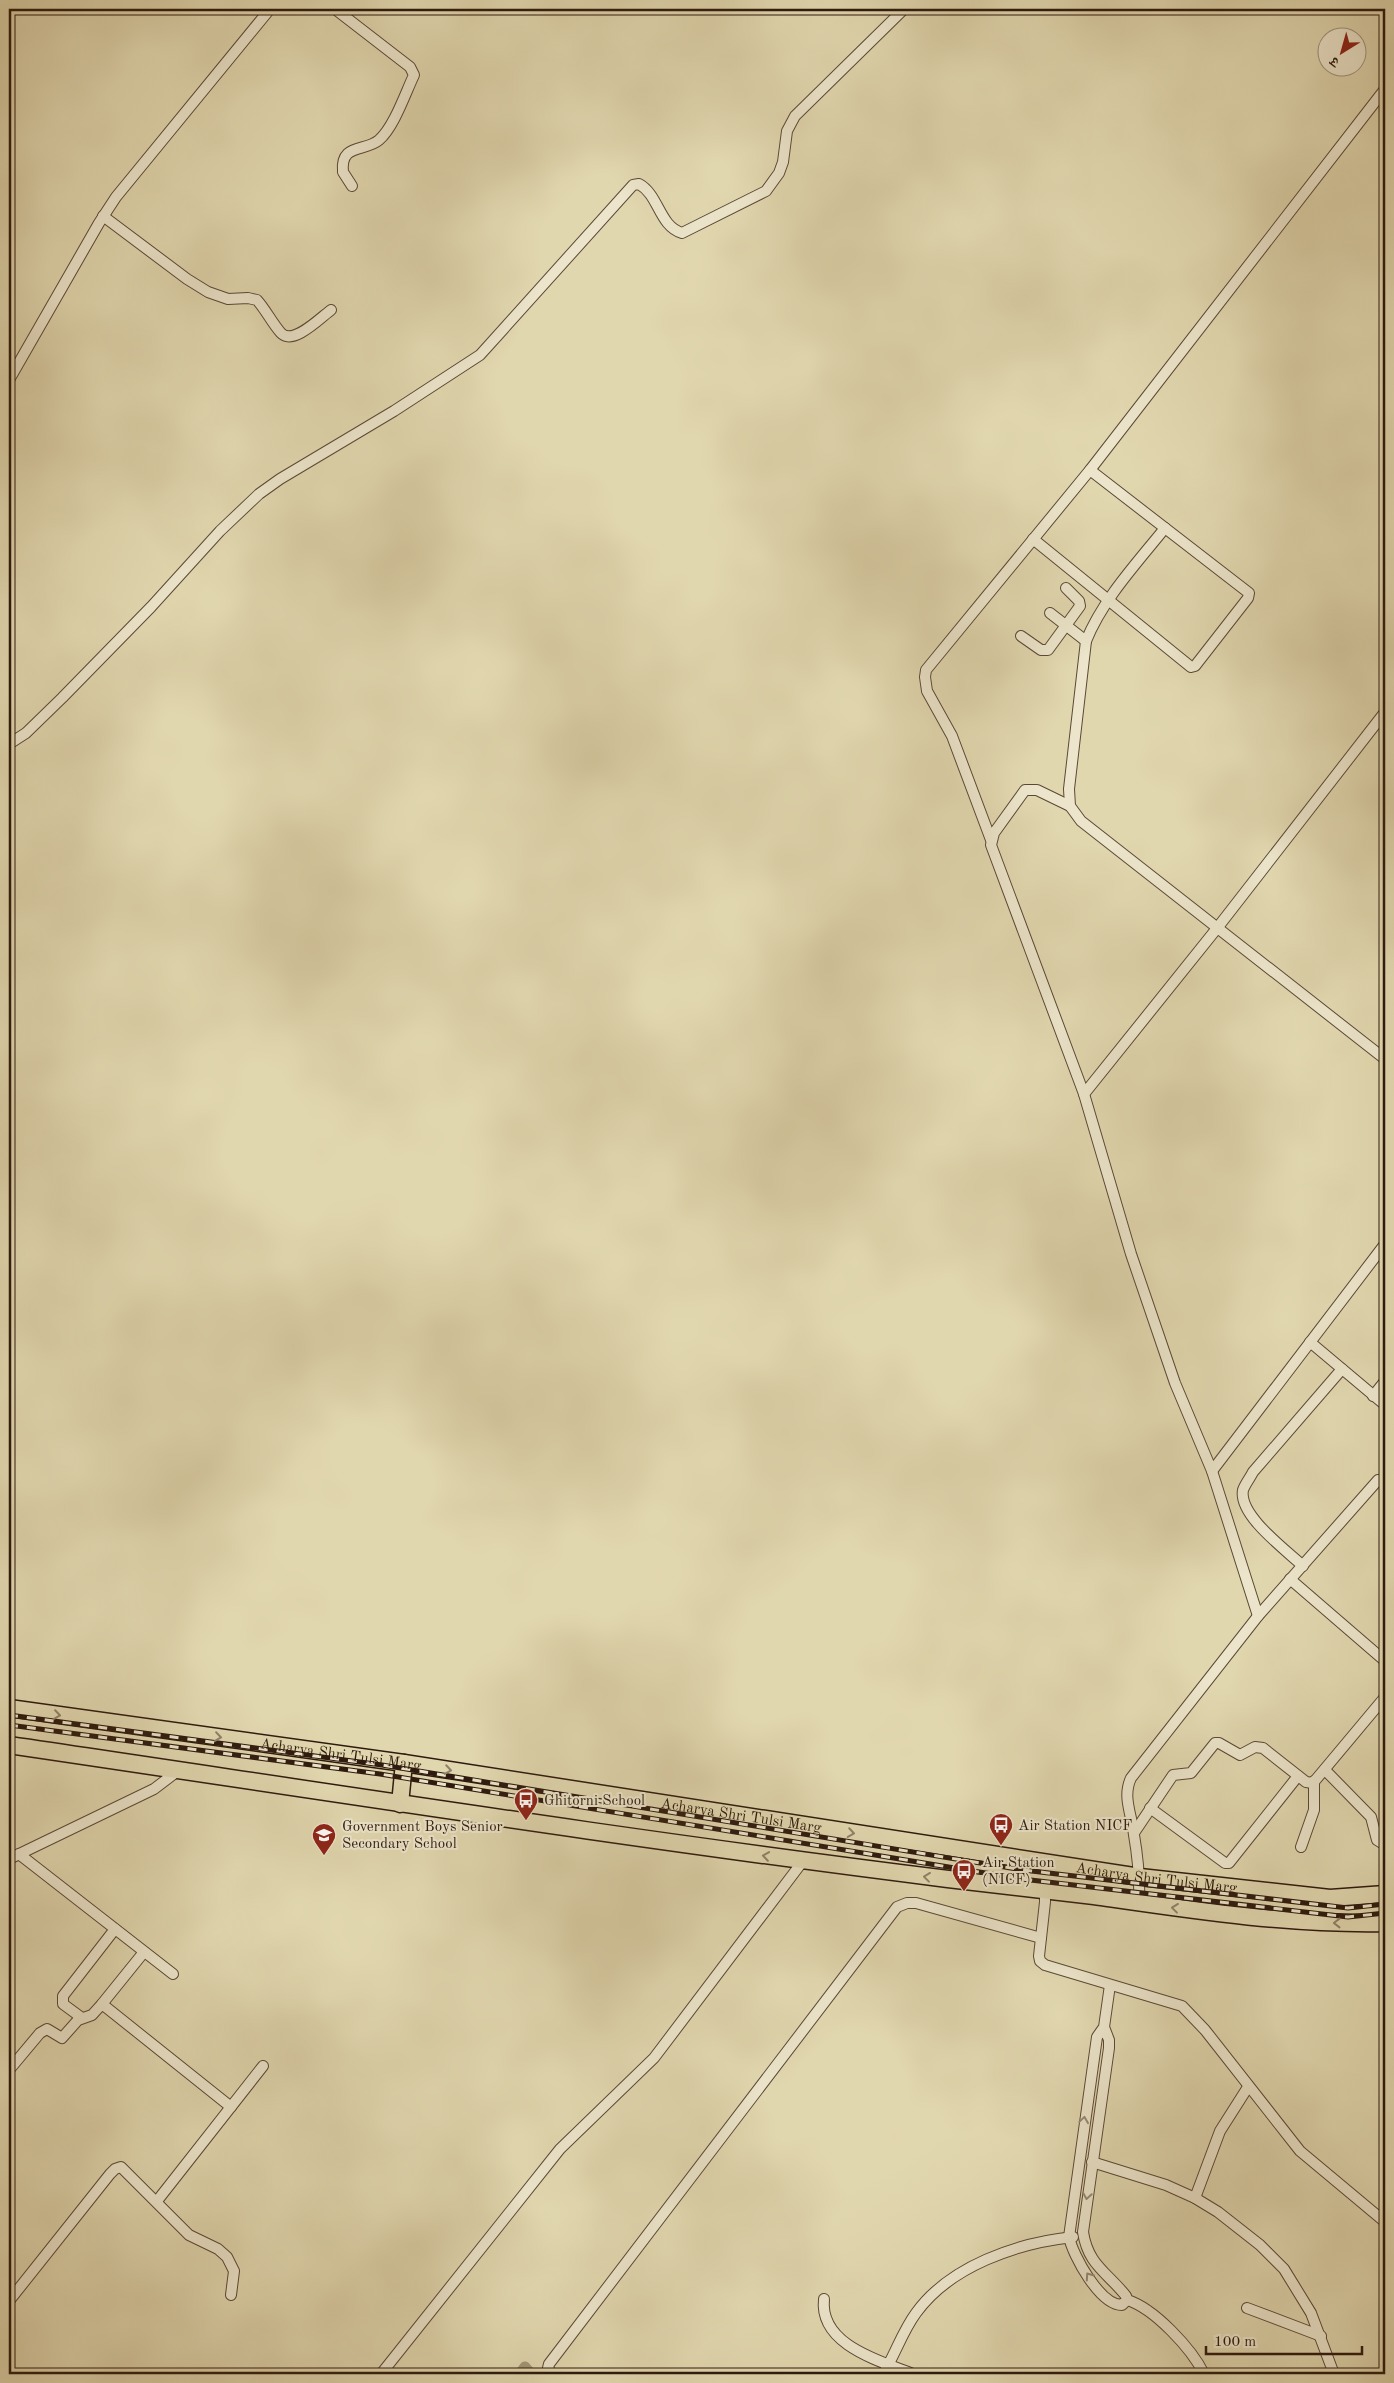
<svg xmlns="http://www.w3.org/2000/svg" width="1394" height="2383" font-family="'Old Standard TT','Noto Serif Devanagari',serif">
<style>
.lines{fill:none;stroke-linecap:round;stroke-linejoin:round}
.canal{stroke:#a49778;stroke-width:11}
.minor-casing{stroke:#5b4936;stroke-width:12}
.trunk-casing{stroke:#2e1a0e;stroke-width:19}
.minor{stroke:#ece5cb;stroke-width:10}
.trunk{stroke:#e1d7af;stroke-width:16}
.rail-casing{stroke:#2e1a0e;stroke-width:5}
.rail{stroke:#ece5cb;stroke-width:3;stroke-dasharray:9;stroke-linecap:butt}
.oneway{stroke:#908267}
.oneway2{stroke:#968a76}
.labels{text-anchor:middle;stroke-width:4;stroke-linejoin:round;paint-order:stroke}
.street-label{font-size:15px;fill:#2e1a0e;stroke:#ece5cb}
.poi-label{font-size:15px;fill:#2e1a0e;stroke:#ece5cb;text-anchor:start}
</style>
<rect width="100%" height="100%" fill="#e1d7af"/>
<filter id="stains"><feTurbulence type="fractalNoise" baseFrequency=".004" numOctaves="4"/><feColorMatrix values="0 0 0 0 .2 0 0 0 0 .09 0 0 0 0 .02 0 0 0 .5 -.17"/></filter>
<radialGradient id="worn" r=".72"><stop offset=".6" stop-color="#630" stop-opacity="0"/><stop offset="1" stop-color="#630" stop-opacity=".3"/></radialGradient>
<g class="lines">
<path class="canal" d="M520,2374L525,2367L531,2374"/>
<g class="minor-casing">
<g id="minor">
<path d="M335,9L410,67L414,75C405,94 394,127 379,140C365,152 340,143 343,172L352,186"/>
<path d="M103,216L187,279L208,292L228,299L248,298L257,300C266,310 272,323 281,333C293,346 320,318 331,310"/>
<path d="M9,380L99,223L116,197L270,9"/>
<path d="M1165,528C1137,563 1103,599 1086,641L1069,789L1070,806L1081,821L1385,1059"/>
<path d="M1033,539L1191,667L1195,666L1248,598L1249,593L1090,470"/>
<path d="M1050,613L1086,641"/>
<path d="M1021,636L1041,650H1048L1080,606L1079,601L1066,588"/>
<path d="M9,744L26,733L62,698L151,607L220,531L259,494L280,479L394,411L480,355L633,185L639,184C659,195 659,226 682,233L766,191L779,173L783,162L787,131L795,116L904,9"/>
<path d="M1070,806L1037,790H1025L994,833L991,845L1084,1094L1131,1254L1175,1383L1212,1471L1258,1616"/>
<path d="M991,840L952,736L927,691L925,677L926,670L1090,470L1385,89"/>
<path d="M1084,1094L1218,927L1385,712"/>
<path d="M1310,1342L1385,1405"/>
<path d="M1373,1396L1385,1381"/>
<path d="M1212,1471L1385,1244"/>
<path d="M1303,1566C1286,1550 1238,1515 1243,1490C1245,1484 1250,1478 1253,1472L1342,1369"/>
<path d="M1290,1579L1385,1661"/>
<path d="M1325,1770L1371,1817L1377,1840L1385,1845"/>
<path d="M1150,1808L1225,1863H1229L1298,1776"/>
<path d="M1134,1833L1173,1775L1191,1773L1215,1743H1219L1240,1755L1255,1747L1263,1748L1306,1782L1313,1783L1385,1697"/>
<path d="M1301,1847L1314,1810V1781"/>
<path d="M19,1854L173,1974"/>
<path d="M9,1859L154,1789L179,1770"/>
<path d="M1045,1891V1902L1039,1956L1040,1961L1045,1965L1182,2006L1205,2030L1300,2151L1385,2222"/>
<path d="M1139,1904C1140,1880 1138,1858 1134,1835C1132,1815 1122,1797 1131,1778L1258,1616L1378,1480"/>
<path d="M102,2004L144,1952"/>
<path d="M82,2018L63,2004V1996L115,1929"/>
<path d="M1104,2027L1109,2040V2048L1083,2232C1088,2265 1107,2272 1126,2296L1127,2300L1122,2305C1100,2305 1073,2256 1069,2237L1097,2037L1104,2027L1110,1985"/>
<path d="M9,2070L40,2033L47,2029L62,2038L78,2020L92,2015L102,2004L231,2107"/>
<path d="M1092,2162L1166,2185L1195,2198L1218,2212L1260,2245L1284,2269L1311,2313L1334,2374"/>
<path d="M1195,2198L1220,2131L1248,2087"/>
<path d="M157,2201L263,2066"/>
<path d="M824,2299C819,2345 880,2361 913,2374"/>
<path d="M1127,2300C1154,2308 1192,2349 1204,2374"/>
<path d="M9,2301L110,2174L115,2169L121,2167L189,2235L218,2249L227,2257L234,2271L231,2295"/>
<path d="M1247,2308L1321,2336"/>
<path d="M381,2374L560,2149L654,2058L803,1861"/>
<path d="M552,2374L548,2368L549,2364L897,1907L907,1903H916L1041,1938"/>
<path d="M883,2374C895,2355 902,2332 916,2313C950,2266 1017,2243 1073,2237"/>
</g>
</g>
<g class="trunk-casing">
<g id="trunk">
<path id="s1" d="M9,1708L404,1763L1140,1877L1330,1898L1385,1894"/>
<path d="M9,1745C322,1791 634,1840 948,1879C997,1885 1046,1890 1094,1896C1191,1910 1287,1925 1385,1923"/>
<path d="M400,1804L404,1763"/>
</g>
</g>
<use href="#minor" class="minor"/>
<use href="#trunk" class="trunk"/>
<g class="rail-casing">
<g id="rail">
<path d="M9,1715L382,1765L1023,1870L1348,1908L1385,1904"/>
<path d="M9,1725L380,1774L1022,1879L1348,1917L1385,1913"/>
</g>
</g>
<use href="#rail" class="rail"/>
</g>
<defs><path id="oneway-chevron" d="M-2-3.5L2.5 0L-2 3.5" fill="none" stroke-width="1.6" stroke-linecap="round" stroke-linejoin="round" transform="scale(1.25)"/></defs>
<g class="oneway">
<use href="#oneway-chevron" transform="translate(57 1715) rotate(8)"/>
<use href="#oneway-chevron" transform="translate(218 1737) rotate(8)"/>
<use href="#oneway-chevron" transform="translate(448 1770) rotate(9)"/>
<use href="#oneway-chevron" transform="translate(851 1833) rotate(9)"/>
<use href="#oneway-chevron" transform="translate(766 1856) rotate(-172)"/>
<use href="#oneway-chevron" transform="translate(927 1877) rotate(-173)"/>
<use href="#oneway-chevron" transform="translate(1175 1908) rotate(-173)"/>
<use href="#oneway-chevron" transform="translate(1337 1923) rotate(-180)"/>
</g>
<g class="oneway2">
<use href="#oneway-chevron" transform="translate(1084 2120) rotate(-82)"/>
<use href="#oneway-chevron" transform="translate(1087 2196) rotate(99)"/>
<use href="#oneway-chevron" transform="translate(1089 2276) rotate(-125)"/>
</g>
<defs>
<g id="bus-pin" transform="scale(1.25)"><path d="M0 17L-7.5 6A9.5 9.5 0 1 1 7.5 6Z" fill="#8f2418" stroke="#ece5cb"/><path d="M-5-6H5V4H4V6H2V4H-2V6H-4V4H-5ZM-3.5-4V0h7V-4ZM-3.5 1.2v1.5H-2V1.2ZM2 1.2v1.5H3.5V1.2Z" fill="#fff"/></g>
<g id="school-pin" transform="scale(1.25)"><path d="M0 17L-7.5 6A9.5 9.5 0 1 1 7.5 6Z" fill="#8f2418" stroke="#ece5cb"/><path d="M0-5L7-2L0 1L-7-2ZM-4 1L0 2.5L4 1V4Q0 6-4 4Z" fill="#fff"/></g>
</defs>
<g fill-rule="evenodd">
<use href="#bus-pin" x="526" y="1800"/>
<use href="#bus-pin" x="1001" y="1825"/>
<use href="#school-pin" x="324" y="1835"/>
<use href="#bus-pin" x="964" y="1871"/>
</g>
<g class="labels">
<g class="street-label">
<text dy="5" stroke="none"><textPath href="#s1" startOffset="335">Acharya Shri Tulsi Marg</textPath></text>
<text dy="5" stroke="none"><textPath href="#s1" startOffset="740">Acharya Shri Tulsi Marg</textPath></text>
<text dy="5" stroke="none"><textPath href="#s1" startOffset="1160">Acharya Shri Tulsi Marg</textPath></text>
</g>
<g class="poi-label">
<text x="544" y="1805">Ghitorni School</text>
<text x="1018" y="1830">Air Station NICF</text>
<text x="342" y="1831">Government Boys Senior<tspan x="342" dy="17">Secondary School</tspan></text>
<text x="982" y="1867">Air Station<tspan x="982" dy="17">(NICF)</tspan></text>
</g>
</g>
<rect width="1394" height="2383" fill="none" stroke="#e1d7af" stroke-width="30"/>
<rect x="10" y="10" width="1374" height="2363" fill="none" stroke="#2e1a0e" stroke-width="2.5"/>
<rect x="15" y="15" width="1364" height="2353" fill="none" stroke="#2e1a0e"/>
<g transform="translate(1342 52) rotate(217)"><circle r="24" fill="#ece5cb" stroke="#a0947f"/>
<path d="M0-4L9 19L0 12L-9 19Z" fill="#8f2418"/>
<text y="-8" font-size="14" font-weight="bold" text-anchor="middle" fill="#2e1a0e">उ</text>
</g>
<path d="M1206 2346v8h156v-8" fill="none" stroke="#2e1a0e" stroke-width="2.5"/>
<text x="1214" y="2346" font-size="15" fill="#2e1a0e" stroke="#ece5cb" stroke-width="4" paint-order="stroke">100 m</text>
<rect width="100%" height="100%" filter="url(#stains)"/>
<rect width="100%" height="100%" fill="url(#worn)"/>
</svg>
